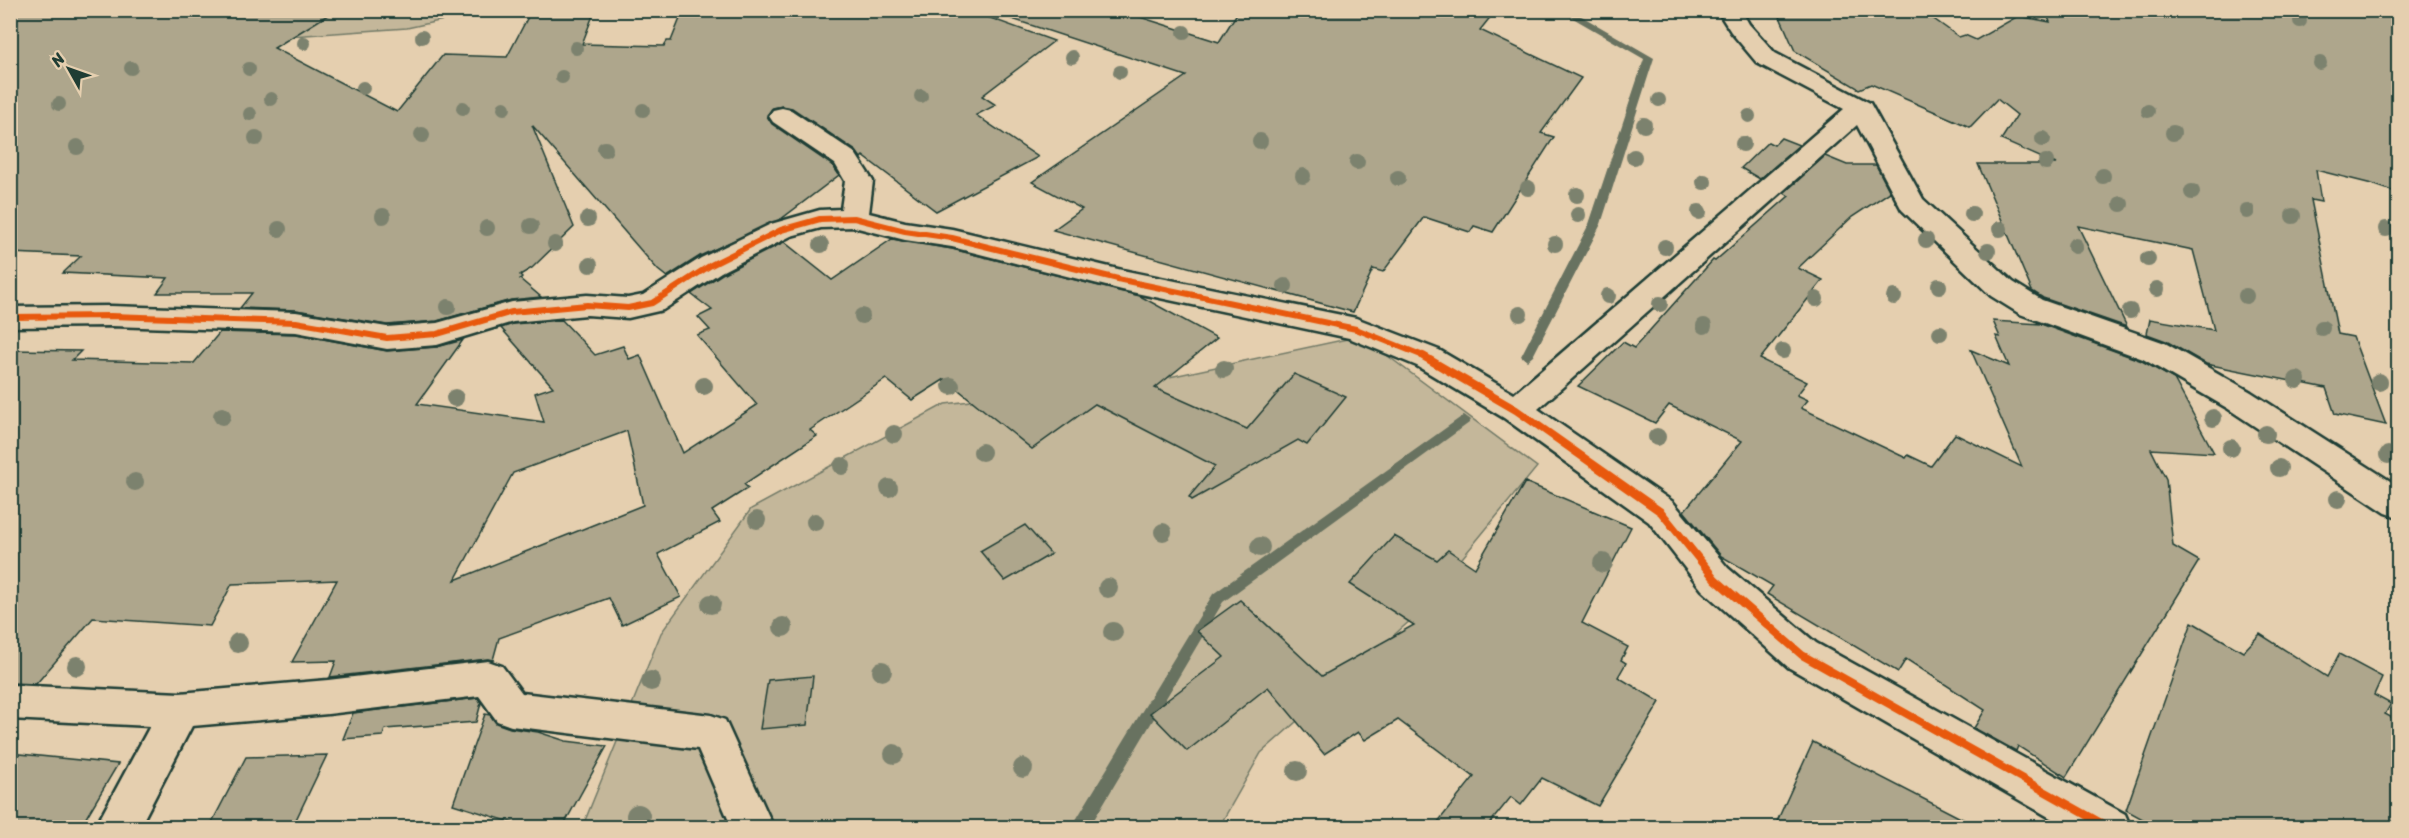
<svg xmlns="http://www.w3.org/2000/svg" width="2409" height="838" font-family="Sriracha,sans-serif">
<style>
.green{fill:#c4b79a;stroke:#727a67;stroke-width:1.5}
.lines{fill:none;stroke-linecap:round;stroke-linejoin:round}
.stream{fill:#677260;fill-rule:evenodd}
.building{fill:#aea68c;stroke:#1f3d34;stroke-width:1.5;fill-rule:evenodd}
.minor-casing{stroke:#1f3d34;stroke-width:5}
.minor{fill:#e5cfaf;fill-rule:evenodd}
.cycleway-far1-casing{stroke:#e5cfaf;stroke-width:9}
.cycleway-casing{stroke:#e5cfaf;stroke-width:12}
.cycleway-far1{stroke:#e8590c;stroke-width:6}
.cycleway{stroke:#e8590c;stroke-width:8}
.tree{fill:#7c826e}
</style>
<rect width="100%" height="100%" fill="#e5cfaf"/>
<filter id="ink" filterUnits="userSpaceOnUse"><feTurbulence type="fractalNoise" baseFrequency=".0167" numOctaves="2"/><feDisplacementMap in="SourceGraphic" scale="12" xChannelSelector="R" yChannelSelector="G"/><feConvolveMatrix kernelMatrix="1 2 1 2 8 2 1 2 1" color-interpolation-filters="sRGB"/></filter>
<g filter="url(#ink)">
<g class="green">
<path d="M232,11H485L407,28L291,36Z"/>
<path d="M1361,336L1537,467L1412,619L1261,753L1219,827L582,828L661,633L751,509L945,404L1160,379Z"/>
</g>
<g class="lines">
<g class="stream">
<path d="M1559,10H1571L1654,58L1601,224L1533,356L1527,361L1521,356L1589,224L1644,59Z"/>
<path d="M1464,415L1471,420L1469,423L1223,602L1089,828H1071L1213,594Z"/>
</g>
</g>
<g class="building">
<path d="M10,10H336L274,48L397,112L443,55L507,57L530,13L595,10L582,44L664,46L667,41H671L683,11L695,10H968L1054,41L982,96L996,105L976,115L1038,157L936,211L863,156L861,158L856,151L792,108L782,106L773,108L767,115L772,124L833,166L839,175L781,219L700,256L667,277L658,270L532,125L574,227L532,268L520,275L522,277L520,279L541,297L511,300L437,321L387,325L296,310L240,308L252,293H157L168,278L63,273L81,256L10,253Z"/>
<path d="M1010,10H1118L1219,42L1239,10H1496L1480,30L1581,78L1541,133L1554,137L1493,232L1474,226L1470,232L1424,217L1383,272L1373,269L1353,312L1053,230L1082,209L1032,182L1186,76L1009,18Z"/>
<path d="M1777,10H1921L1959,37L1965,35L1976,40L2018,16L2050,22L2045,10H2398V193L2372,184L2316,170L2321,202L2311,200L2338,334L2353,337L2386,425L2335,414L2326,388L2206,364L2166,341L2147,334L2150,319L2214,330L2193,250L2078,226L2127,327L2043,298L2032,291L1978,164H2056L2001,140L2017,115L1997,99L1970,127L1871,84L1859,89L1795,51Z"/>
<path d="M1781,138L1799,145L1760,179L1741,168L1768,142L1774,145Z"/>
<path d="M1825,156L1847,165H1876L1890,192L1852,217L1798,268L1823,280L1760,359L1807,382L1797,395L1808,400L1801,408L1906,458L1908,455L1931,466L1955,434L2022,467L1971,350L2009,366L1996,336L2000,337L1993,321L2041,324L2142,361L2174,379L2214,453L2151,449L2166,479L2173,546L2199,561L2066,777L2018,746L2016,751L1974,728L1985,710L1906,659L1898,672L1767,594L1773,586L1721,556L1684,511L1742,441L1669,405L1655,423L1578,386L1623,342L1634,348L1713,260L1715,261L1789,196L1784,193Z"/>
<path d="M892,239L952,249L1140,296L1217,338L1155,388L1247,429L1294,374L1346,397L1307,445L1298,440L1192,500L1189,497L1215,466L1095,404L1032,449L945,379L912,400L886,379L810,430L817,436L744,484L748,488L712,511L720,522L658,554L681,597L622,625L609,598L499,638L493,660L488,659L330,677L336,661L292,662L337,580L232,584L210,626L93,618L36,684L10,683V350L81,351L72,360L194,363L220,332L296,334L387,351L437,347L463,340L417,404L544,422L535,393L553,387L501,328L513,324L562,320L595,355L623,346L629,359L640,355L683,453L757,405L697,335L710,330L698,317L712,310L691,294L722,274L784,242L832,280ZM627,431L643,505L455,580L513,473Z"/>
<path d="M1525,482L1631,527L1582,623L1628,647L1621,660L1626,663L1618,677L1660,702L1598,806L1542,778L1521,805L1511,797L1486,828H1433L1474,777L1398,720L1365,740L1358,732L1324,754L1268,687L1187,751L1150,713L1224,657L1197,631L1240,600L1322,676L1414,625L1350,584L1394,536L1437,560L1448,550L1475,568Z"/>
<path d="M1025,525L1051,554L1005,581L980,551Z"/>
<path d="M2192,622L2243,652L2260,634L2327,677L2339,654L2382,677L2374,695L2391,704L2385,714L2398,721V828H2159L2126,810Z"/>
<path d="M813,676L807,725L760,729L768,680Z"/>
<path d="M478,698L481,703L476,722L385,729L383,736L343,739L353,713Z"/>
<path d="M485,714L490,715L496,723L510,728L538,732L566,741L607,746L562,828L517,824L453,804Z"/>
<path d="M1813,742L1980,828H1774Z"/>
<path d="M10,753L118,764L80,828H10Z"/>
<path d="M327,755L292,828H209L246,757Z"/>
</g>
<g class="lines">
<g class="minor-casing">
<g id="minor">
<path d="M1717,10H1741L1749,24L1775,53L1870,103L1923,199L2013,282L2042,300L2165,343L2251,392L2398,486V517L2386,513L2227,408L2143,359L2020,314L1991,296L1902,210L1857,125L1538,409L1673,502L1728,568L1816,643L2125,814L2131,828H2068L1788,667L1702,590L1649,522L1504,418L1417,366L1349,338L1122,290L952,247L905,240L854,227L821,228L791,236L721,272L663,310L628,318L587,315L513,322L437,345L387,349L296,332L111,326L10,327V307L111,306L296,312L387,327L437,323L512,302L587,295L628,298L643,295L701,258L771,224L820,210L841,209L845,181L835,164L773,122L769,116L773,110L782,108L791,110L855,153L873,181L869,213L905,222L952,229L1122,270L1356,318L1439,350L1514,394L1844,109L1757,63L1731,32Z"/>
<path d="M488,661L502,666L522,693L711,715L725,720L774,828H732L698,749L511,726L497,721L479,696L328,714L192,726L139,828H95L150,726L10,719V685L180,693L328,680Z"/>
</g>
</g>
<use href="#minor" class="minor"/>
<g class="cycleway-far1-casing">
<path id="cycleway-far1" d="M10,317L111,316L296,322L387,338L437,334L512,312L587,305L628,308L652,303L711,265L781,230L820,219L854,218L905,231L952,238L1122,280L1356,329L1426,357"/>
</g>
<g class="cycleway-casing">
<path id="cycleway" d="M1423,356L1516,410L1661,512L1715,579L1802,655L2110,828"/>
</g>
<use href="#cycleway-far1" class="cycleway-far1"/>
<use href="#cycleway" class="cycleway"/>
</g>
<g class="tree">
<circle cx="2300" cy="21" r="7"/>
<circle cx="1184" cy="32" r="7"/>
<circle cx="422" cy="37" r="7"/>
<circle cx="304" cy="43" r="7"/>
<circle cx="576" cy="48" r="7"/>
<circle cx="1072" cy="57" r="7"/>
<circle cx="2320" cy="63" r="7"/>
<circle cx="131" cy="68" r="7"/>
<circle cx="249" cy="69" r="7"/>
<circle cx="1120" cy="72" r="7"/>
<circle cx="562" cy="77" r="7"/>
<circle cx="363" cy="88" r="7"/>
<circle cx="921" cy="96" r="7"/>
<circle cx="271" cy="99" r="7"/>
<circle cx="1659" cy="100" r="7"/>
<circle cx="59" cy="104" r="7"/>
<circle cx="463" cy="108" r="7"/>
<circle cx="504" cy="108" r="7"/>
<circle cx="643" cy="110" r="7"/>
<circle cx="2148" cy="111" r="7"/>
<circle cx="250" cy="114" r="7"/>
<circle cx="1749" cy="116" r="7"/>
<circle cx="1644" cy="125" r="8"/>
<circle cx="2173" cy="133" r="8"/>
<circle cx="422" cy="135" r="8"/>
<circle cx="256" cy="138" r="8"/>
<circle cx="2043" cy="139" r="8"/>
<circle cx="1260" cy="141" r="8"/>
<circle cx="1743" cy="144" r="8"/>
<circle cx="77" cy="147" r="8"/>
<circle cx="605" cy="149" r="8"/>
<circle cx="1634" cy="157" r="8"/>
<circle cx="1357" cy="162" r="8"/>
<circle cx="2046" cy="162" r="8"/>
<circle cx="1303" cy="176" r="8"/>
<circle cx="2103" cy="176" r="8"/>
<circle cx="1398" cy="178" r="8"/>
<circle cx="1704" cy="182" r="8"/>
<circle cx="1528" cy="188" r="8"/>
<circle cx="2192" cy="192" r="8"/>
<circle cx="1577" cy="195" r="8"/>
<circle cx="2121" cy="204" r="8"/>
<circle cx="2247" cy="211" r="8"/>
<circle cx="1699" cy="212" r="8"/>
<circle cx="1972" cy="214" r="8"/>
<circle cx="1578" cy="215" r="8"/>
<circle cx="383" cy="216" r="8"/>
<circle cx="2293" cy="216" r="8"/>
<circle cx="588" cy="219" r="8"/>
<circle cx="531" cy="226" r="8"/>
<circle cx="487" cy="228" r="8"/>
<circle cx="279" cy="229" r="8"/>
<circle cx="2000" cy="229" r="8"/>
<circle cx="2386" cy="229" r="8"/>
<circle cx="1926" cy="240" r="8"/>
<circle cx="555" cy="244" r="8"/>
<circle cx="1555" cy="244" r="8"/>
<circle cx="821" cy="245" r="8"/>
<circle cx="2075" cy="246" r="8"/>
<circle cx="1665" cy="247" r="8"/>
<circle cx="1988" cy="251" r="8"/>
<circle cx="2148" cy="259" r="8"/>
<circle cx="590" cy="265" r="8"/>
<circle cx="1285" cy="286" r="8"/>
<circle cx="1939" cy="286" r="8"/>
<circle cx="2157" cy="289" r="8"/>
<circle cx="1608" cy="296" r="8"/>
<circle cx="2246" cy="296" r="8"/>
<circle cx="1894" cy="297" r="8"/>
<circle cx="1816" cy="299" r="8"/>
<circle cx="1660" cy="304" r="8"/>
<circle cx="448" cy="307" r="8"/>
<circle cx="2130" cy="311" r="8"/>
<circle cx="1520" cy="314" r="8"/>
<circle cx="862" cy="316" r="8"/>
<circle cx="1704" cy="326" r="8"/>
<circle cx="2322" cy="328" r="8"/>
<circle cx="1940" cy="333" r="8"/>
<circle cx="1783" cy="351" r="8"/>
<circle cx="1224" cy="369" r="9"/>
<circle cx="2297" cy="380" r="9"/>
<circle cx="2379" cy="382" r="9"/>
<circle cx="704" cy="386" r="9"/>
<circle cx="951" cy="386" r="9"/>
<circle cx="455" cy="398" r="9"/>
<circle cx="222" cy="416" r="9"/>
<circle cx="2213" cy="418" r="9"/>
<circle cx="894" cy="434" r="9"/>
<circle cx="2266" cy="434" r="9"/>
<circle cx="1657" cy="437" r="9"/>
<circle cx="2231" cy="448" r="9"/>
<circle cx="982" cy="452" r="9"/>
<circle cx="2388" cy="455" r="9"/>
<circle cx="842" cy="466" r="9"/>
<circle cx="2279" cy="468" r="9"/>
<circle cx="135" cy="482" r="9"/>
<circle cx="889" cy="488" r="9"/>
<circle cx="2338" cy="499" r="9"/>
<circle cx="757" cy="520" r="9"/>
<circle cx="815" cy="522" r="9"/>
<circle cx="1163" cy="532" r="9"/>
<circle cx="1260" cy="547" r="10"/>
<circle cx="1603" cy="563" r="10"/>
<circle cx="1108" cy="588" r="10"/>
<circle cx="711" cy="604" r="10"/>
<circle cx="783" cy="627" r="10"/>
<circle cx="1113" cy="632" r="10"/>
<circle cx="238" cy="643" r="10"/>
<circle cx="77" cy="666" r="10"/>
<circle cx="882" cy="671" r="10"/>
<circle cx="651" cy="681" r="10"/>
<circle cx="894" cy="754" r="10"/>
<circle cx="1023" cy="768" r="10"/>
<circle cx="1297" cy="771" r="10"/>
<circle cx="638" cy="816" r="12"/>
</g>
</g>
<rect width="2409" height="838" fill="none" stroke="#e5cfaf" stroke-width="36"/>
<rect x="18" y="18" width="2373" height="802" fill="none" stroke="#1f3d34" stroke-width="2" filter="url(#ink)"/>
<g transform="translate(69 69) rotate(310)" stroke="#e5cfaf" stroke-width="4.5" paint-order="stroke">
<path d="M0-4.5L10 22L0 15L-10 22Z" fill="#1f3d34"/>
<text y="-9" font-size="16" font-weight="bold" text-anchor="middle" fill="#1f3d34">N</text>
</g>
</svg>
